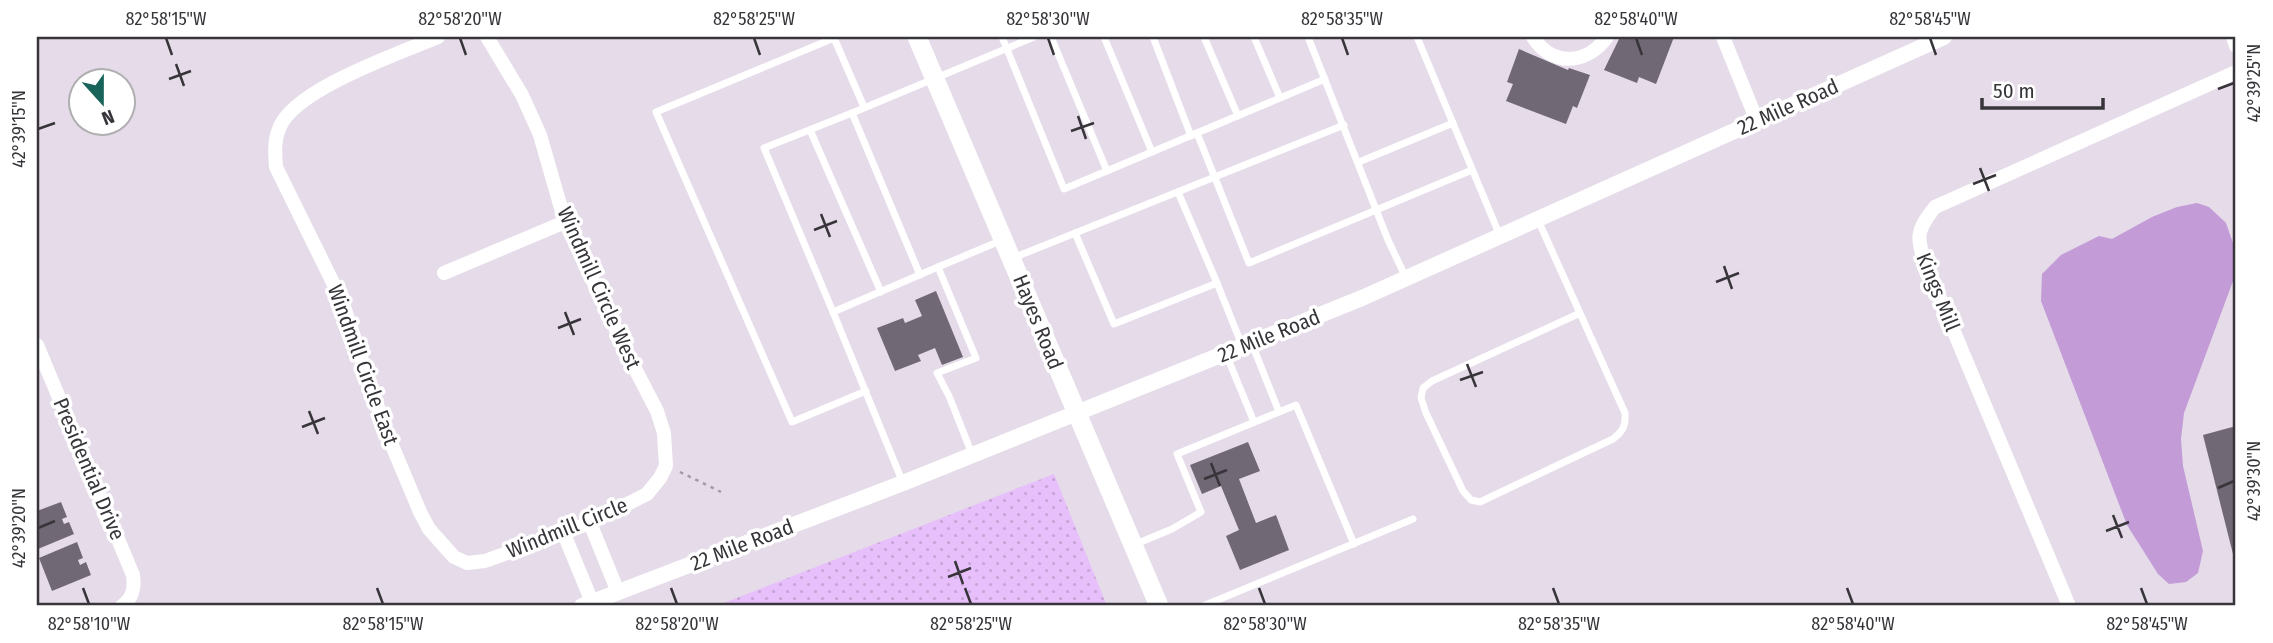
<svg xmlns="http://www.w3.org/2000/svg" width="2273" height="643" font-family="'Fira Sans Condensed',sans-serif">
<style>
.grass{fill:url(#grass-dots)}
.water{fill:#c39bd6}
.building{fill:#706874}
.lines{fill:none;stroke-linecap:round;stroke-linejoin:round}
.path{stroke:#a29ba5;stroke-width:2.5;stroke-dasharray:3.5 5;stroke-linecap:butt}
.service{stroke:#fff;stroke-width:7}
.minor{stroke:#fff;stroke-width:14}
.tertiary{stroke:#fff;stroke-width:16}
.secondary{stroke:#fff;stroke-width:19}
.ticks{fill:none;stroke:#38353a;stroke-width:2.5}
.labels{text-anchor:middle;stroke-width:7;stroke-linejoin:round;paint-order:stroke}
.street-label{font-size:21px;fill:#38353a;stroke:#fff}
.neatline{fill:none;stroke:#38353a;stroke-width:2.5}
.ticks-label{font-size:18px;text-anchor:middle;fill:#38353a}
</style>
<defs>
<pattern id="grass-dots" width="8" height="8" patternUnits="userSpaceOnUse" patternTransform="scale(1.75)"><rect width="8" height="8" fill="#e7bffa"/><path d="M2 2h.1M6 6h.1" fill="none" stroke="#c7a5d7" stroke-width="1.8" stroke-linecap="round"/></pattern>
</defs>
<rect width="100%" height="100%" fill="#e5dbe9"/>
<path class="grass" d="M1054,474L1107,606H716Z"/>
<path class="water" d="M2197,203L2209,207L2226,223L2234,246L2236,266V273L2184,413L2181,439L2183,466L2203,551L2198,573L2186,582L2169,584L2158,574L2127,525L2041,301L2042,274L2061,255L2099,236L2112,239L2152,217L2177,207Z"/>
<g class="building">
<path d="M1620,37H1674L1656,84L1639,77L1637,83L1604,70Z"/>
<path d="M1519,49L1568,70L1569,68L1590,75L1577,108L1573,106L1566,124L1506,101L1513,84L1507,82Z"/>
<path d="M936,291L963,357L942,365L935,348L918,355L921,361L895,371L877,328L903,318L905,323L922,316L915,300Z"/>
<path d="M2236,426V562H2235L2203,435Z"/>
<path d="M1248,442L1260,471L1239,479L1256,523L1276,515L1289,550L1240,570L1226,536L1239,530L1221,486L1202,494L1190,465Z"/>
<path d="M61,502L67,517L62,519L64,524L69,522L74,534L38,549L37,511Z"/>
<path d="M77,542L83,558L78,560L80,565L86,562L91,575L52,591L39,558Z"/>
</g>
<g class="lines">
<path class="path" d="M680,472L721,492"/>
<g class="service">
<path d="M1002,37L1064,189L1325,79"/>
<path d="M1051,37L1107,171"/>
<path d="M1104,37L1152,152"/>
<path d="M1153,37L1191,136"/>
<path d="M1204,37L1238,116"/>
<path d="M1254,37L1280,98"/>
<path d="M1308,37L1388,240L1406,278"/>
<path d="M1417,37L1500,236"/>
<path d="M864,107L834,38L656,112L792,422L866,391"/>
<path d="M810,130L881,292"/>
<path d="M1197,133L1249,263L1472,170"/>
<path d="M1359,162L1453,123"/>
<path d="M1178,192L1217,283"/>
<path d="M1538,220L1625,413C1626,426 1623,431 1613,439L1480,502L1471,500L1463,491L1426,413L1421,398L1423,388L1432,381L1578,314"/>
<path d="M1075,233L1114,324L1217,283L1243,348"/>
<path d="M1013,258L1344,125"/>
<path d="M920,275L852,113L1034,37"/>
<path d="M833,312L764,148L852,113"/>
<path d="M1252,344L1279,412"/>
<path d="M1226,354L1254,422"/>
<path d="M972,454L949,396L937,373L976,358L938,267L1000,241"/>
<path d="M903,483L833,312L938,267"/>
<path d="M1136,544L1172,529L1201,512L1177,454L1296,405L1354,544"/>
<path d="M1203,606L1413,519"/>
</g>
<g class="minor">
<path d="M438,37C400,53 292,90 279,129C274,141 275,154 276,167L342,301L386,431L420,512L429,529L454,557L467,563L485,561L590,523L647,494L660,478L666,466L664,433L657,411L631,361L565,222L540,135L522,95L487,37"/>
<path d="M1533,37C1552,67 1587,65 1607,37"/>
<path d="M1723,37L1757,121"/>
<path d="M2233,37L2236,46"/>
<path d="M444,273L565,222"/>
<path d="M37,345L133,575C135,588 133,598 122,606"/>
<path d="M590,523L618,592"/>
<path d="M564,534L592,602"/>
<path d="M2069,606L1926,265C1916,237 1916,231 1935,207L2236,72"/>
</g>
<path class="tertiary" d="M582,606L903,483L1362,298L1944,37"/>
<path class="secondary" d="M917,37L1159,606"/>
</g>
<path class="ticks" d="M166,38L172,55M460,38L466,55M754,38L760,55M1048,38L1054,55M1342,38L1348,55M1636,38L1642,55M1930,38L1936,55M176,64L184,86M169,79L191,71M2218,89L2234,83M1078,116L1086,139M38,129L55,123M1071,131L1094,123M1980,168L1989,191M1973,184L1996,175M821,214L830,237M814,230L837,221M1724,266L1732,289M1716,282L1739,273M565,312L574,335M558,328L581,319M1467,364L1476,387M1460,380L1483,372M309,411L318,434M302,427L325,418M1211,463L1220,486M1204,479L1227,470M2218,488L2234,481M2113,515L2122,538M38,528L55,521M2106,531L2129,522M955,561L963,584M948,577L971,568M83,588L89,604M377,588L383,604M671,588L677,604M965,588L971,604M1259,588L1265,604M1553,588L1559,604M1847,588L1853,604M2141,588L2147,604"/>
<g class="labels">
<g class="street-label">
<text transform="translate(1788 107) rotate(-24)" y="7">22 Mile Road</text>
<text transform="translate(599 288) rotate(66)" y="7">Windmill Circle West</text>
<text transform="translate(1938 292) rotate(68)" y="7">Kings Mill</text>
<text transform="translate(1038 322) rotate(68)" y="7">Hayes Road</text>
<text transform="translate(1269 336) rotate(-22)" y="7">22 Mile Road</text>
<text transform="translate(363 365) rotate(70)" y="7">Windmill Circle East</text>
<text transform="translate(89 469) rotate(67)" y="7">Presidential Drive</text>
<text transform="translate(567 528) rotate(-22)" y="7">Windmill Circle</text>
<text transform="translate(742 545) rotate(-21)" y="7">22 Mile Road</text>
</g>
</g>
<rect width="2273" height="643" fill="none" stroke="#ffffff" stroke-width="77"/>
<g transform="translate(102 102) rotate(159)"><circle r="33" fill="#ffffff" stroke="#afaeb0" stroke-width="2"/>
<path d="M0-5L12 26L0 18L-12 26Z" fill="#18635a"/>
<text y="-10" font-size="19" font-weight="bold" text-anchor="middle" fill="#38353a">N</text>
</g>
<path d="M1982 98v10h121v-10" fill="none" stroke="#38353a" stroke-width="3.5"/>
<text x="1993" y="98" font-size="21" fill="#38353a" stroke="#ffffff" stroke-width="5" paint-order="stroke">50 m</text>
<rect x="38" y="38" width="2196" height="566" class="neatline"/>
<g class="ticks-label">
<text x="166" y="25">82°58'15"W</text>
<text x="460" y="25">82°58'20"W</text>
<text x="754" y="25">82°58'25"W</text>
<text x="1048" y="25">82°58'30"W</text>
<text x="1342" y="25">82°58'35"W</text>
<text x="1636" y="25">82°58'40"W</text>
<text x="1930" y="25">82°58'45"W</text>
<text transform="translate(2254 83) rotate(-90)" y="6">42°39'25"N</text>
<text transform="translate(19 129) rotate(-90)" y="6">42°39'15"N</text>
<text transform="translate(2254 481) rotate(-90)" y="6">42°39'30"N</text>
<text transform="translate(19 528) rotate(-90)" y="6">42°39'20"N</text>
<text x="89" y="630">82°58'10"W</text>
<text x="383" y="630">82°58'15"W</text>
<text x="677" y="630">82°58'20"W</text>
<text x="971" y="630">82°58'25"W</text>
<text x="1265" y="630">82°58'30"W</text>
<text x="1559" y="630">82°58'35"W</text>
<text x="1853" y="630">82°58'40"W</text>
<text x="2147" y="630">82°58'45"W</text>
</g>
</svg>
